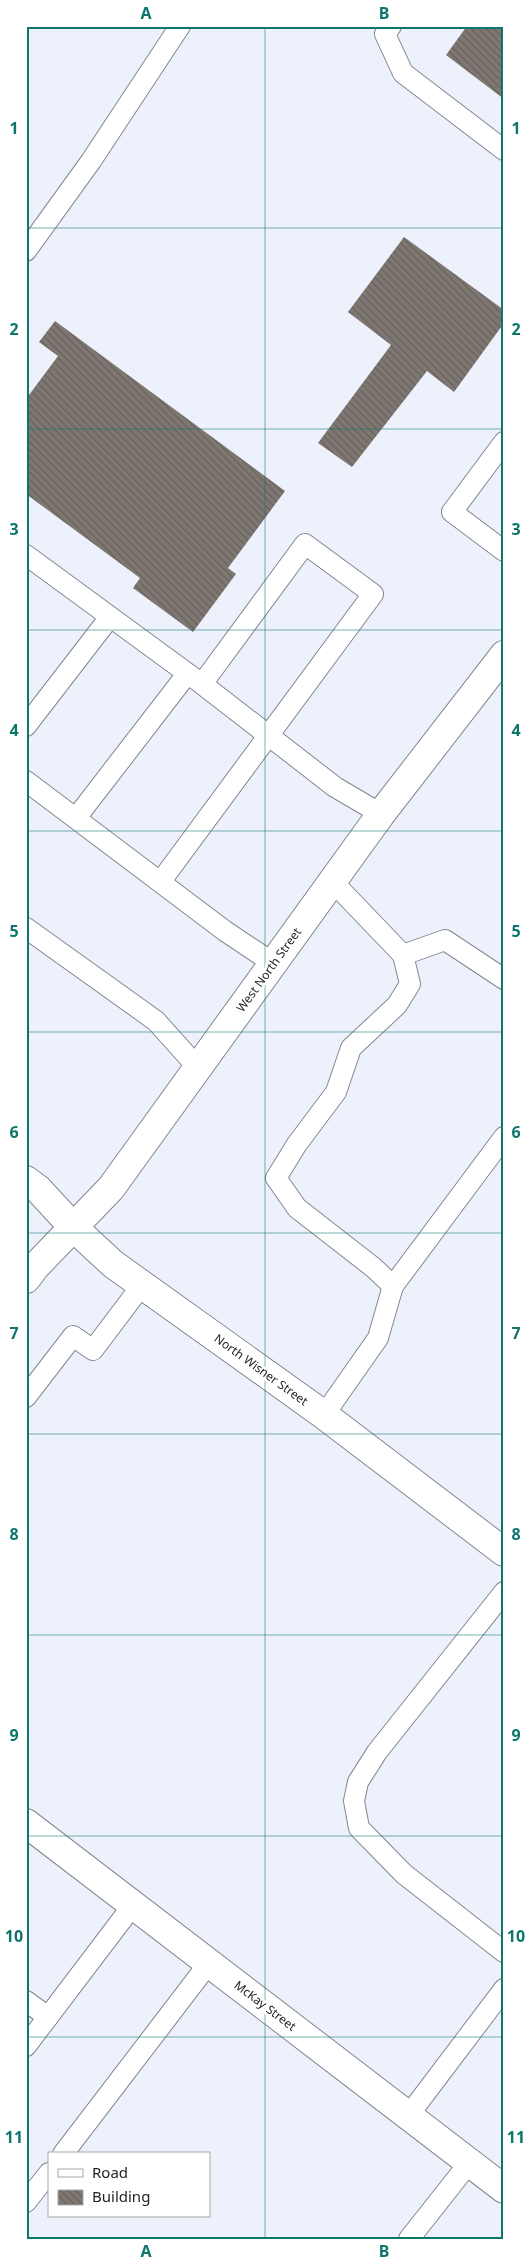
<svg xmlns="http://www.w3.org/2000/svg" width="530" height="2265" font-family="'Noto Sans',sans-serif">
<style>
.building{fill:url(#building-back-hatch)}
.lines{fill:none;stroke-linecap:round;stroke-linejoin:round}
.lane-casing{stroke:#848790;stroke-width:22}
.street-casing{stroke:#848790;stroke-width:30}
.secondary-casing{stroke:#848790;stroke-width:30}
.lane{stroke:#fff;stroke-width:20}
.street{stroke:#fff;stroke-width:28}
.secondary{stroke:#fff;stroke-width:28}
.grid{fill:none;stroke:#0f766e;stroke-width:1;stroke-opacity:0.55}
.labels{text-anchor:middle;stroke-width:5;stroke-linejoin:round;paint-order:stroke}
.street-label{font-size:12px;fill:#232428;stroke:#fff}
.neatline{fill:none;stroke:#0f766e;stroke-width:2}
.grid-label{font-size:16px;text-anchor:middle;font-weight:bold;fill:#0f766e}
</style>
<defs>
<pattern id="building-back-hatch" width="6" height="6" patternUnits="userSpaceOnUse" patternTransform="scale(1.25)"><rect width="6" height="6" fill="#7f7771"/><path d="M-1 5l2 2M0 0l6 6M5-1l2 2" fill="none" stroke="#68615d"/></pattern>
</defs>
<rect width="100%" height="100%" fill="#edf1fb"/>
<g class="building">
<path d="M467,26H504V99L446,55Z"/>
<path d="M404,237L504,310V323L454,392L427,371L352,467L318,443L391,345L348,312Z"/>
<path d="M55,321L285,491L228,568L236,574L193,632L133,588L140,578L26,494V399L58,356L39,342Z"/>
</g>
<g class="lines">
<g class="lane-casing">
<g id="lane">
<path d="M391,26L385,34L403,73L504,150"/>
<path d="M26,251L91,161L180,26"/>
<path d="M504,442L452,512L504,551"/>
<path d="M26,555L202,684L335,787L381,814"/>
<path d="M26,726L110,617"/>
<path d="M26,781L225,931L273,963"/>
<path d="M76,818L187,674"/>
<path d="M161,881L373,594L305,544L202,684"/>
<path d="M26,928L156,1021L199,1069"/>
<path d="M403,955L445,940L504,979"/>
<path d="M393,1286L504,1137"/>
<path d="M26,1397L73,1336L93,1350L142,1285"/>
<path d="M324,1415L378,1338L393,1286L374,1268L297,1208L276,1178L297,1144L336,1092L351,1048L397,1005L410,984L403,955L333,882"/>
<path d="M504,1592L377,1752L358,1782L354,1801L359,1828L404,1874L504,1952"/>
<path d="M26,2001L48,2017"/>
<path d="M26,2046L133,1905"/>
<path d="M408,2116L504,1989"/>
<path d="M63,2154L209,1963"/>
<path d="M26,2202L49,2173"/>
<path d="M409,2239L469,2163"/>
</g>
</g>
<g class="street-casing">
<g id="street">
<path d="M26,1279L35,1267L111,1188L381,814L504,655"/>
<path d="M26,1823L504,2189"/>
</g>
</g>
<g class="secondary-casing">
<path id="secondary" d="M26,1180L38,1189L73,1227L113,1264L324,1415L504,1552"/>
</g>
<use href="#lane" class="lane"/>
<use href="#street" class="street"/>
<use href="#secondary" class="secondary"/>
</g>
<path class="grid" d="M265,26V2239M26,228H504M26,429H504M26,630H504M26,831H504M26,1032H504M26,1233H504M26,1434H504M26,1635H504M26,1836H504M26,2037H504"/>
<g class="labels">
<g class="street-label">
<text transform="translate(269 970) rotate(-54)" y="4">West North Street</text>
<text transform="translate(261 1370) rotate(36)" y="4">North Wisner Street</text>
<text transform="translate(265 2006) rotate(37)" y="4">McKay Street</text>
</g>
</g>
<rect width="530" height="2265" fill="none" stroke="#ffffff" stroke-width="55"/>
<rect x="48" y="2152" width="162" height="65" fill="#ffffff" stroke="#a7a7a9"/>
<rect x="58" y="2169" width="25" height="8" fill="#ffffff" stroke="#a7a7a9"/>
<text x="92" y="2178" font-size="15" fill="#232428">Road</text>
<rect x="58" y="2190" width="25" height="15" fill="url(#building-back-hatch)" stroke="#a7a7a9"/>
<text x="92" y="2202" font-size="15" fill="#232428">Building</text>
<rect x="28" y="28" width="474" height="2210" class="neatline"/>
<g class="grid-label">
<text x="146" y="19">A</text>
<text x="384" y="19">B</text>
<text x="14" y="134">1</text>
<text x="516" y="134">1</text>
<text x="14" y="335">2</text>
<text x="516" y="335">2</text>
<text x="14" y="535">3</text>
<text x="516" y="535">3</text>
<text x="14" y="736">4</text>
<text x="516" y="736">4</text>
<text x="14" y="937">5</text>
<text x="516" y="937">5</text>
<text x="14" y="1138">6</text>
<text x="516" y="1138">6</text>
<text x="14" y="1339">7</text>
<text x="516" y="1339">7</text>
<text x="14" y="1540">8</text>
<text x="516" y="1540">8</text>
<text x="14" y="1741">9</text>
<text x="516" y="1741">9</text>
<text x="14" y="1942">10</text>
<text x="516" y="1942">10</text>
<text x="14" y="2143">11</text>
<text x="516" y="2143">11</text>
<text x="146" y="2257">A</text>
<text x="384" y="2257">B</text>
</g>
</svg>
